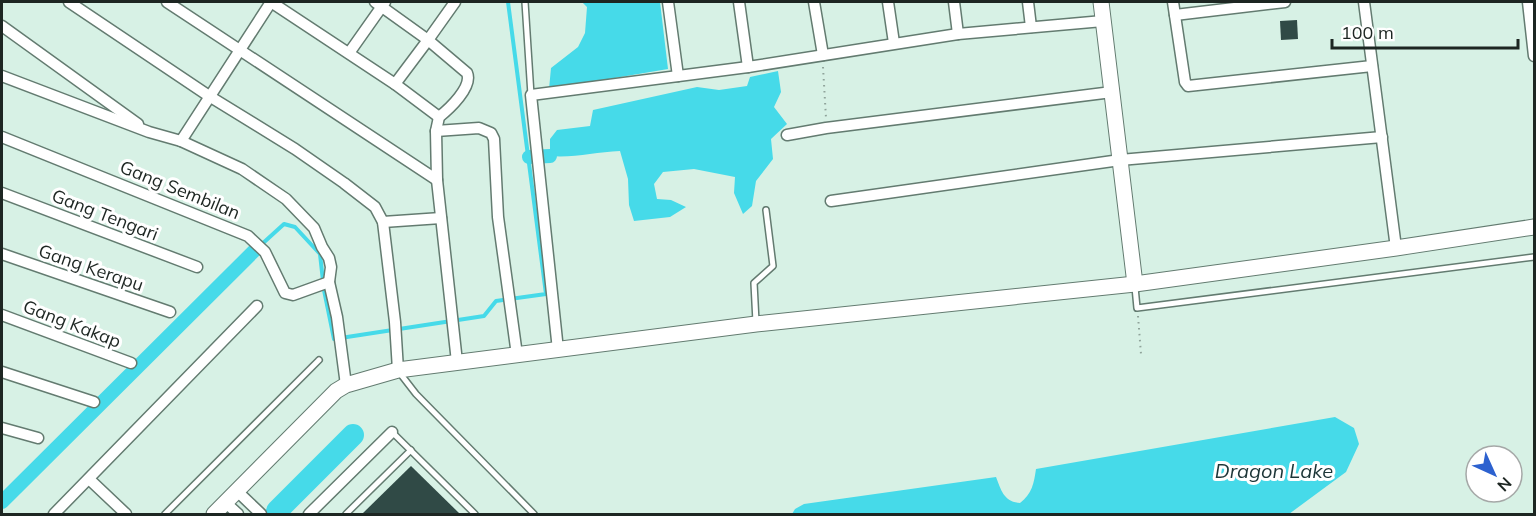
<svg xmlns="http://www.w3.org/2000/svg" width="1536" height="516" font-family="Mulish,sans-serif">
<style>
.water{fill:#46dae9}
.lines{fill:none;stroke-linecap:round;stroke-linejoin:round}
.stream{stroke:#46dae9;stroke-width:4}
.canal{stroke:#46dae9;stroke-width:14}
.river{stroke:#46dae9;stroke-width:22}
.building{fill:#304a46}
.lane-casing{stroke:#637b70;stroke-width:8}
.street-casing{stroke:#637b70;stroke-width:13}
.secondary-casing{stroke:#637b70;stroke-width:17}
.path{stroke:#8fa39a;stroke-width:2;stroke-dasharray:1.5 4.5;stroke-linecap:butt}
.lane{stroke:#fff;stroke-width:5}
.street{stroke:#fff;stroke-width:10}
.secondary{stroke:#fff;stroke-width:15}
.labels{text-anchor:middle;stroke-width:6;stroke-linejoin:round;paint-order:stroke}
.street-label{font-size:18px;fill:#1d2622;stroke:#fff}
.water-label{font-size:20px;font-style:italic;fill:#1d3638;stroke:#fff}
</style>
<rect width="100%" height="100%" fill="#d7f1e5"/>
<g class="water">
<path d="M582,2H660L668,69L549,89L551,68L578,47L585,33L587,7Z"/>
<path d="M778,71L781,92L774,107L787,124L771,139L773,159L756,181L752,206L743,214L734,193L735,177L694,169L663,172L654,184L657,199L671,200L686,207L670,217L634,221L629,205L628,179L620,151C596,152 574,158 550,156V139L557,130L590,126L593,110L697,87L719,90L747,86L750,77Z"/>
<path d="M1335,417L1354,428L1359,444L1346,472L1289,514H792L795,509L804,504L996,477C1001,490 1004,502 1020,503C1032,494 1034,483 1036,469Z"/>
</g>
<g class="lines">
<path class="stream" d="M262,244L284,224L295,227L320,254L324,290L334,339L484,316L496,301L546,294L508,2"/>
<g class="canal">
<path d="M529,157L550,156"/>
<path d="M2,502L257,248"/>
</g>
<path class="river" d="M277,511L353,435"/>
</g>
<g class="building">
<path d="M1297,20L1298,39L1281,40L1280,21Z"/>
<path d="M411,466L460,514H362Z"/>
</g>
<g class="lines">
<g class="lane-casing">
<g id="lane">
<path d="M525,2L531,95"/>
<path d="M1135,287L1137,308L1534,257"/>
<path d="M756,322L754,283L773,266L766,210"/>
<path d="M399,372L416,394L534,514"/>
<path d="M392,432L475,514"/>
<path d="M165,514L319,360"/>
<path d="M346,514L411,450"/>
</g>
</g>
<g class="street-casing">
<g id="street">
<path d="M69,2L209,96L295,149L344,183L375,207L383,222L395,322L398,370"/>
<path d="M167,2L437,180"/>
<path d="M271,2L395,84L439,117"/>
<path d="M375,2L428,40L395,84"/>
<path d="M455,2L428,40L467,73C473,87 449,109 439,117L436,131L437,180L457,362"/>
<path d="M668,2L678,76"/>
<path d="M739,2L748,67"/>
<path d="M814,2L823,55"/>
<path d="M888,2L894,43"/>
<path d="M954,2L958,34"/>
<path d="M1028,2L1031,27"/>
<path d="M1173,2L1185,82L1188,86L1372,66"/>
<path d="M1364,2L1396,248"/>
<path d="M1528,2L1534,56"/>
<path d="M1175,15L1285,2"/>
<path d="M2,26L138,124"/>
<path d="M349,53L385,2"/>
<path d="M2,76L149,132L181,141L242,169L286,199L314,228L322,247L329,258L331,267L329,282L337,317L346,385"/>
<path d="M436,131L479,128L491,133L494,139L498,217L517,355"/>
<path d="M787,135L826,128L1112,92"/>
<path d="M2,137L248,236L265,252L285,293L293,295L329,282"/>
<path d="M181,141L271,2"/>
<path d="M2,193L197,267"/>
<path d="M831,201L1120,160L1382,137"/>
<path d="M383,222L441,218"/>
<path d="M2,254L170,312"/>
<path d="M2,315L131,363"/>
<path d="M558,350L531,95L748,67L958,34L1103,21"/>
<path d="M2,372L94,402"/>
<path d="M2,428L38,438"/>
<path d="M89,479L126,514"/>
<path d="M238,492L261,514"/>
<path d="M226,503L238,514"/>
<path d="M54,514L257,306"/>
<path d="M309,514L392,432"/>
</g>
</g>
<g class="secondary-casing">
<g id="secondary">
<path d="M1101,2L1135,284"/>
<path d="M214,514L336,391L346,385L398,370L756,324L1135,284L1396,248L1534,227"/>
</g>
</g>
<g class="path">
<path d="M823,67L826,118"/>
<path d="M1138,316L1141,354"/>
</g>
<use href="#lane" class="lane"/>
<use href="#street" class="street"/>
<use href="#secondary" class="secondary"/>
</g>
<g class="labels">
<g class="street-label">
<text transform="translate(180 190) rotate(22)" y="6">Gang Sembilan</text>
<text transform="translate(105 215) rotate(21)" y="6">Gang Tengari</text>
<text transform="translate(91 268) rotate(19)" y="6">Gang Kerapu</text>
<text transform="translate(72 324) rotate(21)" y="6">Gang Kakap</text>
</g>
<g class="water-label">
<text x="1274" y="478">Dragon Lake</text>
</g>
</g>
<rect width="1536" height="516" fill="none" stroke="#1d2622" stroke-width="6"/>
<g transform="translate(1494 474) rotate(135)"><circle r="28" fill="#ffffff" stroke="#a5a8a7" stroke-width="1.5"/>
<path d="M0-4.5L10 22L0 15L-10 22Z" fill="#2c61cf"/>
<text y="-9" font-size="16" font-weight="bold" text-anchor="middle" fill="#1d2622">N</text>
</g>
<path d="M1332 39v9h186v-9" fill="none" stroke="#1d2622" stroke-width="3"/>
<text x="1341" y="39" font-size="18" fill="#1d2622" stroke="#ffffff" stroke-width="4.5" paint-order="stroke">100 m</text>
</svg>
